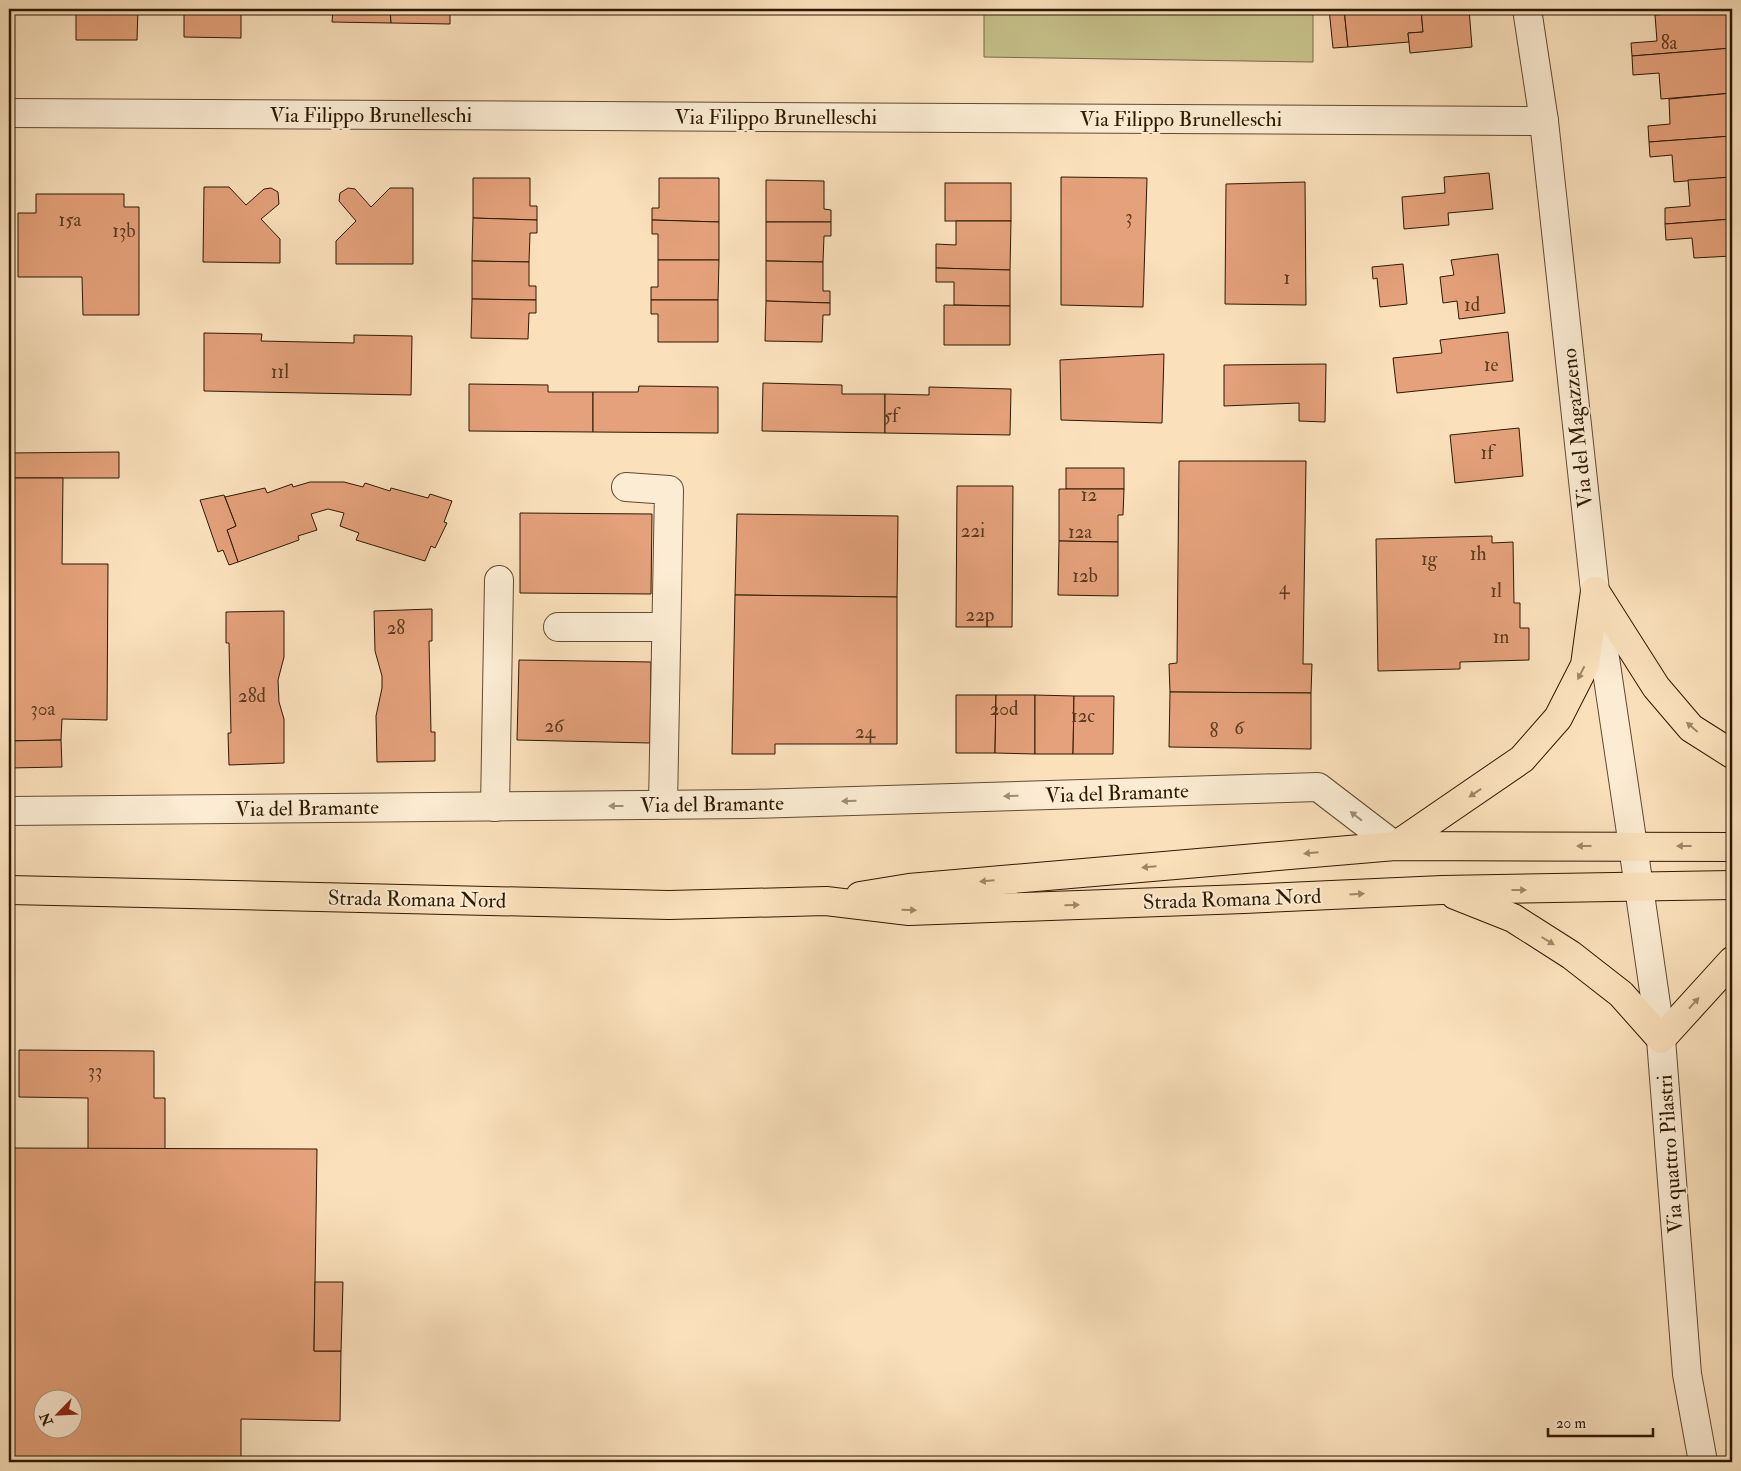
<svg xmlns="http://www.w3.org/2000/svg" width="1741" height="1471" font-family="'IM FELL Double Pica',serif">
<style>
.green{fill:#c6c18b;stroke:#7a6d46}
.building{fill:#e4a17b;stroke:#2e1900;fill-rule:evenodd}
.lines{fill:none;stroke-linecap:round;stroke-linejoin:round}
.minor-casing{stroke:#614b2f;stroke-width:30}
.tertiary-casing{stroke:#614b2f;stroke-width:30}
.primary-casing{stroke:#2e1900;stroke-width:30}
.minor{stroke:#fcecd3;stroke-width:28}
.tertiary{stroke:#fcecd3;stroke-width:28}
.primary{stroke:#fae1bc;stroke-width:28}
.oneway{fill:#9e8767}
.oneway2{fill:#9f8d74}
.labels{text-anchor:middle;stroke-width:4;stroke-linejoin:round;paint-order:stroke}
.number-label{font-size:19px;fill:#5c3b1f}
.street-label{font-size:21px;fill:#2e1900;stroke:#fcecd3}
</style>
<rect width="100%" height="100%" fill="#fae1bc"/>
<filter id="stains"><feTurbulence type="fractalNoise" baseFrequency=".004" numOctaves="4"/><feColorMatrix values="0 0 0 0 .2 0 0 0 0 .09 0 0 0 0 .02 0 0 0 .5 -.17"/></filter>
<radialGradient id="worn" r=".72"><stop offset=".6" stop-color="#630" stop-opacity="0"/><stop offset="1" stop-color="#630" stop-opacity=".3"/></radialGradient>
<path class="green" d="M984,9H1313V62L984,57Z"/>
<g class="building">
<path d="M76,9H138L137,40H76Z"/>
<path d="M184,9H241V38L184,37Z"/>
<path d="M333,9H390L391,23L332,22Z"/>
<path d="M390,9H450V24L391,23Z"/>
<path d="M535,9H605V14L536,13Z"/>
<path d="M1329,9H1344L1348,47L1333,48Z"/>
<path d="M1344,9H1421L1423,32L1408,33L1409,42L1348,47Z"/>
<path d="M1421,9H1469L1472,47L1410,53L1408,33L1423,32Z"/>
<path d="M1676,9H1732L1677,14Z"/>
<path d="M1732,9V48L1632,56L1631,43L1657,41L1655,15Z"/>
<path d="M1732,48V93L1661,99L1659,73L1633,75L1632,56Z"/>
<path d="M1732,93V136L1649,142L1648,126L1670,124L1669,99Z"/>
<path d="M1732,136V177L1674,182L1672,155L1650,157L1649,142Z"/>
<path d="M1489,173L1493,209L1448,213L1449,225L1404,229L1402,197L1445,193L1444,177Z"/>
<path d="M1061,177L1147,178L1143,307L1061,305Z"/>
<path d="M1732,177V219L1665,224V208L1690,206L1688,180Z"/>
<path d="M473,178H530V206H537V220L473,218Z"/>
<path d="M659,178H719V222L652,220V208H659Z"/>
<path d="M766,180L824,181V209L831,210V222H766Z"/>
<path d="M1305,182L1306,305L1225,304L1226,184Z"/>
<rect x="945" y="183" width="66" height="38"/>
<path d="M204,187H229L246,205L264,189L271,188L278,192L279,204L261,219L280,239V263L203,262Z"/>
<path d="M348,188L355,189L371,207L390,188H413V264H336V241L356,221L339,201L340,193Z"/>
<path d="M36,194H124V207H139V315H83L82,277H18V213H36Z"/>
<path d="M473,218L537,220V233H530L529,262L472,261Z"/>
<path d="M1732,219V256L1694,258L1692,238L1666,240L1665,224Z"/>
<path d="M652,220L719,222V260H658V234H652Z"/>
<path d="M956,221H1011L1010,270L936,268V244L956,245Z"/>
<path d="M766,222H831V236H824L823,262L766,261Z"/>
<path d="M1498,254L1505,313L1459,319L1457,301L1443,303L1440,277L1454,275L1451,260Z"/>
<path d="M658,260H719L718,300H651V287H658Z"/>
<path d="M472,261L529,262V286H536V300L472,299Z"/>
<path d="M766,261L823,262V291H830V303L766,301Z"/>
<path d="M1403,264L1407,304L1380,307L1377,278L1373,279L1372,267Z"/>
<path d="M936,268L1010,270V306L954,305V282H936Z"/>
<path d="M472,299L536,300V313H529L528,339L471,338Z"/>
<path d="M651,300H718V342H658V314H651Z"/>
<path d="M766,301L830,303V315H823L822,342L765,341Z"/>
<path d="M944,305L1010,306V345H944Z"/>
<rect x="9" y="312" width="3" height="41"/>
<path d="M1508,332L1513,381L1397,393L1393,358L1442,353L1440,340Z"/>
<path d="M204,333L262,334L261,341L354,343V335L412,336L411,395L204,391Z"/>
<path d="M1164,354L1162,423L1061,420L1060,360Z"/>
<path d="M1326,364L1325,422L1299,421V403L1224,406V365Z"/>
<path d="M763,383L842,385V394H885V433L762,431Z"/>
<path d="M469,384L548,385V392H593V432L469,431Z"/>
<path d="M639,386L718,387V433L593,432V392H638Z"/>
<path d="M929,387L1011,389L1010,435L885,433V394L929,395Z"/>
<path d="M1519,428L1523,476L1455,483L1450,435Z"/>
<path d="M119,452V478H9V453Z"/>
<path d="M1179,461H1306L1303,664H1312L1311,693L1170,692L1169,664L1177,663Z"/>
<rect x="1066" y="468" width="58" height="21"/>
<path d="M9,478H63L62,564H108L107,720L62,719L61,740L9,741Z"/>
<path d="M310,482H344L363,487L365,483L390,491L391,488L428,498L430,494L452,501L444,522L447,523L435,548L431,546L425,561L356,540L359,533L340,526L344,513L328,509L311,514L317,530L298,536L299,540L238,562L227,530L236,526L225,497L265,488L267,493L292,484L293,487Z"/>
<path d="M957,486H1013L1012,627H956Z"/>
<path d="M1059,489H1124L1123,515H1118V542L1059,541Z"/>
<path d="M224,495L236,526L227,530L238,562L229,565L223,550L218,552L200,500Z"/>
<path d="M520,513L652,514L651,594L520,593Z"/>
<path d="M737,514L898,516L897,597L735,595Z"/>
<path d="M1492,536V543L1513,542L1514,603H1520V628H1529V660L1460,662V669L1378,671L1376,539Z"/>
<path d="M1059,541L1118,542V596L1058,595Z"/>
<path d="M735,595L897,597V744H775V754H732Z"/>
<path d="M432,609V641H429L431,732H435V761L377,762L376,716L382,688V676L375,651L374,611Z"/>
<path d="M284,611V657L278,680L279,702L284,719V763L229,765L228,733H231L229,643H226V612Z"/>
<path d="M519,660L651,662L650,743L517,740Z"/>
<path d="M1170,692L1311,693V749L1169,747Z"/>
<path d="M956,695H996L995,753H956Z"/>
<path d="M996,695H1035V754L995,753Z"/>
<path d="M1035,695L1074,696L1073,754H1035Z"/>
<path d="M1074,696H1114L1113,754H1073Z"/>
<path d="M61,740L62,767L9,768V741Z"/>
<path d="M19,1050L154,1051V1098H165V1149H88V1098L19,1097Z"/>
<path d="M9,1148L317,1149L314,1351H341L340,1421L241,1419V1462H9ZM42,1398H72V1428H42Z"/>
<path d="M315,1282H343L341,1351H314Z"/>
</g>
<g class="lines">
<g class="minor-casing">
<g id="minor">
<path d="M9,113L1544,121"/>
<path d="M626,487L669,490L663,805"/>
<path d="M558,627H666"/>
<path d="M495,807L499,580"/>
<path d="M9,811L750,804L1318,787L1395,846"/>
<path d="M1633,846L1661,1039L1687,1374L1703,1462"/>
</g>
</g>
<g class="tertiary-casing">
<path id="tertiary" d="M1527,9L1544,121L1595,591L1633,846"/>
</g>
<g class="primary-casing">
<g id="primary">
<path d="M1595,591L1656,687L1691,728L1732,754"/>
<path d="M1395,846L1522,759L1558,718L1585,665L1595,591"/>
<path d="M9,890L669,905L826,901L909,911L1244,899L1442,890L1732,885"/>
<path d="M1455,895L1513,918L1571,955L1621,994L1661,1039L1732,961"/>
<path d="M860,896L909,888L1395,846L1732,847"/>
</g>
</g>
<use href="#minor" class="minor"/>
<use href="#tertiary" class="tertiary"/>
<use href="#primary" class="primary"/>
</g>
<defs><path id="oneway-solid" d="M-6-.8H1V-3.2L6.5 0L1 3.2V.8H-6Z" transform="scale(1.25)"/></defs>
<g class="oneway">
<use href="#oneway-solid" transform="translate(1581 673) rotate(117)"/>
<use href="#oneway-solid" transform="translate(1692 727) rotate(-139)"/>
<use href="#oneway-solid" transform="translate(1475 793) rotate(146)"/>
<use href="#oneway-solid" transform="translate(1584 846) rotate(-180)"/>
<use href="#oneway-solid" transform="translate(1684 846) rotate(-180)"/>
<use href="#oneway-solid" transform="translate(1311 853) rotate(175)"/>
<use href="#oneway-solid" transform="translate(1149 867) rotate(175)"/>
<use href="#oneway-solid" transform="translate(987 881) rotate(175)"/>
<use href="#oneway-solid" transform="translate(1519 890)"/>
<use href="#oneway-solid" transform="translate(1357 894) rotate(-3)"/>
<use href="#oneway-solid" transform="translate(1072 905) rotate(-2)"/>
<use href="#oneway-solid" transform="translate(909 910) rotate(2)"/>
<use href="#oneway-solid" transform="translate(1548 941) rotate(32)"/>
<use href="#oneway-solid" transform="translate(1694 1003) rotate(-48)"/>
</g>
<g class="oneway2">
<use href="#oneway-solid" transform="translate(1011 796) rotate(178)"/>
<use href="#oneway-solid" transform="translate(849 801) rotate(178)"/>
<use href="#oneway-solid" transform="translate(616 806) rotate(180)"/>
<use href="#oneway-solid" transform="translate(1356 816) rotate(-142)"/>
</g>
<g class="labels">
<g class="number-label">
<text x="1669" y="49">8a</text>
<text x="1129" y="223">3</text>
<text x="70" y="226">15a</text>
<text x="124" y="237">13b</text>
<text x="1287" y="284">1</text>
<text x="1472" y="311">1d</text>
<text x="1491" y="371">1e</text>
<text x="280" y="378">11l</text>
<text x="891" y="422">5f</text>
<text x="1487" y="459">1f</text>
<text x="1089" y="501">12</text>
<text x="973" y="537">22i</text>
<text x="1080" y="538">12a</text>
<text x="1478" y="560">1h</text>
<text x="1429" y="565">1g</text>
<text x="1085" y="582">12b</text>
<text x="1284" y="594">4</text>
<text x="1496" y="597">1l</text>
<text x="980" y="621">22p</text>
<text x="396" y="634">28</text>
<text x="1501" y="643">1n</text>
<text x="252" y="702">28d</text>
<text x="43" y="715">30a</text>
<text x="1004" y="715">20d</text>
<text x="1083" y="722">12c</text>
<text x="554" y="732">26</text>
<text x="1239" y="734">6</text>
<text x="1214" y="737">8</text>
<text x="865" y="738">24</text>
<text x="95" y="1077">33</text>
</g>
<g class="street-label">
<text x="371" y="122">Via Filippo Brunelleschi</text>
<text x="776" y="124">Via Filippo Brunelleschi</text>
<text x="1181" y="126">Via Filippo Brunelleschi</text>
<text transform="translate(1577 428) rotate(-96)" y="7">Via del Magazzeno</text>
<text transform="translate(1117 793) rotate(-2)" y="7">Via del Bramante</text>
<text transform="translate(712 804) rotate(-1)" y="7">Via del Bramante</text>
<text transform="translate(307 808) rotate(-1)" y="7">Via del Bramante</text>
<text transform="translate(417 899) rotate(1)" y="7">Strada Romana Nord</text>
<text transform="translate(1232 899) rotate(-2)" y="7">Strada Romana Nord</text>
<text transform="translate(1670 1154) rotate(-94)" y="7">Via quattro Pilastri</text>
</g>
</g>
<rect width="1741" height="1471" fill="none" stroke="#fae1bc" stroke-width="30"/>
<rect x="10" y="10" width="1721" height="1451" fill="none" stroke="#2e1900" stroke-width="2.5"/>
<rect x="15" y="15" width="1711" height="1441" fill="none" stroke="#2e1900"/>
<g transform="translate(58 1414) rotate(246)"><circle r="24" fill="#fcecd3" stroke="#aa987f"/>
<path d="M0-4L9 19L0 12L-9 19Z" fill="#8f2418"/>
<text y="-8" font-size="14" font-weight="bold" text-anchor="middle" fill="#2e1900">N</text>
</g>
<path d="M1548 1428v8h105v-8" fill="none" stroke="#2e1900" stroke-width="2.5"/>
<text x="1556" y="1428" font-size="15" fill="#2e1900" stroke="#fcecd3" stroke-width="4" paint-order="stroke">20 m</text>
<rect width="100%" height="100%" filter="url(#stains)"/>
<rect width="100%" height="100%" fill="url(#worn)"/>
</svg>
